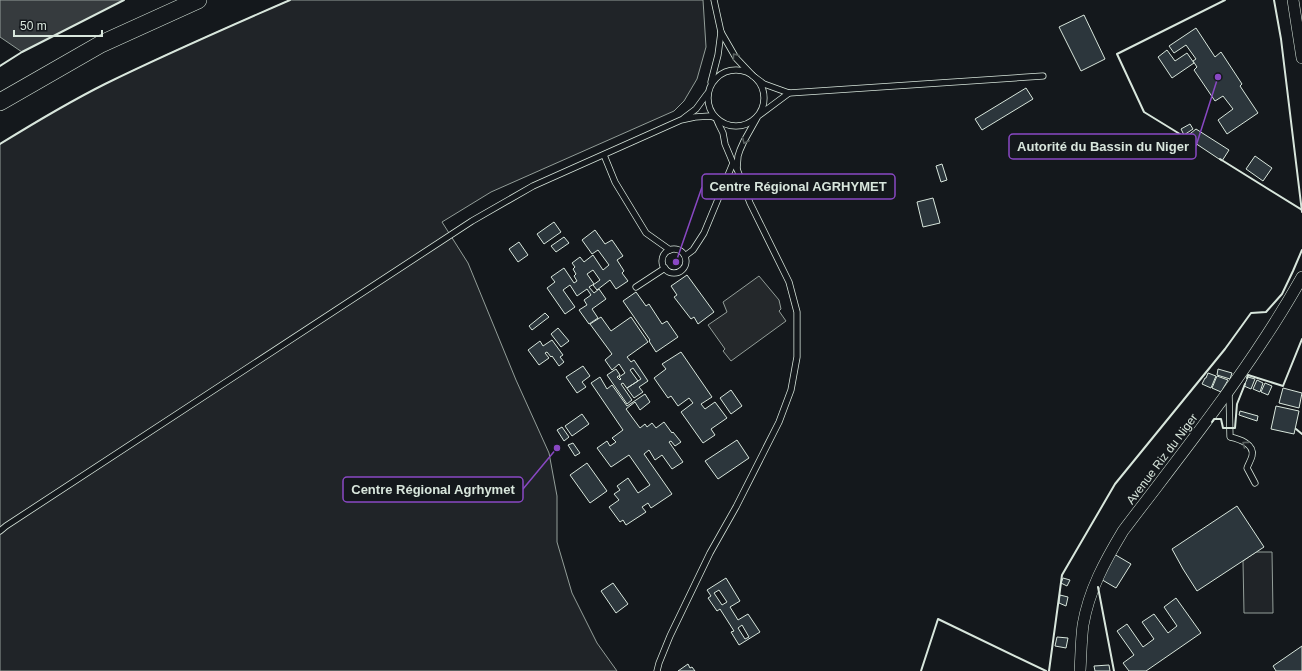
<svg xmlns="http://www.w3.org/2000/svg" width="1302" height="671" font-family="Helvetica,sans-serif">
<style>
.green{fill:#202428;stroke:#939e99}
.parking{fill:#24282b;stroke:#939e99}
.water{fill:#363b3e;stroke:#939e99}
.building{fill:#2c363c;stroke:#d8e6dc;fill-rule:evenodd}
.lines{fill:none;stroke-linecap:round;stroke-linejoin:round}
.lane-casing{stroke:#d8e6dc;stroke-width:7}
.street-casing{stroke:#d8e6dc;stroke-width:12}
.primary-casing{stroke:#d8e6dc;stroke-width:18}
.lane{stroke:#14181c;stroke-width:5.5}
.street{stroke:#14181c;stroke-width:11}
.primary{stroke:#14181c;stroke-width:17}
.wall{stroke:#d8e6dc;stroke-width:2}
.oneway{stroke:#59605f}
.labels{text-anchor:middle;stroke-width:3;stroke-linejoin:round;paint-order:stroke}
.street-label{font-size:12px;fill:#d8e6dc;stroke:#14181c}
.leader{fill:none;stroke:#8948c3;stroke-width:1.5}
.callout-dot{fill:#8948c3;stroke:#14181c;stroke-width:1.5}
.callout{fill:#14181c;stroke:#8948c3;stroke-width:1.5}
.callout-label{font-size:13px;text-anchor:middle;font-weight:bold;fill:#d8e6dc}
</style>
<rect width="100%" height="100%" fill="#14181c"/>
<g class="green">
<path d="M290,0H703L706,47L697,79L684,101L674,111L491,192L442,222L468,263L516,380L549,453L557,496V542L572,593L597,643L617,671H0V144C34,123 69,102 105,84C166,54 228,27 290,0Z"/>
<path d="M1256,552H1272L1273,613H1244L1243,561Z"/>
</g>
<path class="parking" d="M759,276L779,300L781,309L779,311L786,321L731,361L723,351L725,349L708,325L727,312L723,302Z"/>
<path class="water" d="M0,0H124L22,52L0,37Z"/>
<g class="building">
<path d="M1084,15L1105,59L1081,71L1059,27Z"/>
<path d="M1196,28L1215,57L1221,52L1242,84L1240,86L1258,113L1227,134L1218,120L1233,109L1223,96L1215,101L1194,70L1197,67L1193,61L1196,59L1186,45L1174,53L1169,46Z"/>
<path d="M1167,50L1175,61L1187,53L1194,63L1172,78L1158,57Z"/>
<path d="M1026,88L1033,99L982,130L975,119Z"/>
<path d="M1190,124L1193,129L1184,135L1181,129Z"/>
<path d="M1196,129L1229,150L1222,161L1186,137Z"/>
<path d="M1255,156L1272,168L1263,181L1246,169Z"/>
<path d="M942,164L947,180L941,182L936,166Z"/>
<path d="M933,198L940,223L923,227L917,202Z"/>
<path d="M554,222L561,232L544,244L537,234Z"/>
<path d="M595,230L605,244L612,240L623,256L617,260L624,271L622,273L628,281L616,289L610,280L597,290L593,285L600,280L593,270L587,274L594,284L589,287L594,293L599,289L606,299L592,309L598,318L589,324L579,310L587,305L584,300L591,295L587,289L577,296L570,285L563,290L575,307L565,314L547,288L555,282L551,277L564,268L574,283L577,281L574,276L576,274L573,269L575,267L572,263L580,257L584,262L593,255L603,270L609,265L598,250L592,254L582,240Z"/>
<path d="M564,237L569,243L556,252L551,246Z"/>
<path d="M519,242L528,255L518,262L509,249Z"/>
<path d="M687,275L714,312L698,324L694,317L691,319L674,297L677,295L671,286Z"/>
<path d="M636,292L646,306L649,304L662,324L667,321L678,337L656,352L649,341L650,340L623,301Z"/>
<path d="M545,313L549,317L532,330L529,326Z"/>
<path d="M601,317L611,331L631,317L648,342L627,357L631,362L634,360L648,381L639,387L643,392L634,398L623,383L621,384L632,400L627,404L607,375L616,369L620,375L617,377L620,380L621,379L619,377L625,373L619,364L612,370L605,360L612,354L590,324ZM633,368L641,379L627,388L638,381L630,370Z"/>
<path d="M558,328L569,341L561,347L551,334Z"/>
<path d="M552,340L563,355L560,357L564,362L559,366L552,356L551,357L547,352L545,353L549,358L539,365L528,350L540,341L543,346Z"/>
<path d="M681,352L712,397L701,404L705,409L715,402L727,418L711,429L715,435L703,443L681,412L693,403L689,398L678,406L671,396L668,398L654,378L666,369L662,364Z"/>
<path d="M583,366L590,376L582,382L586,387L577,393L566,377Z"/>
<path d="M1218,369L1232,373L1230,379L1217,375Z"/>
<path d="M1208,373L1216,376L1211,388L1202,384L1205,378H1206Z"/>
<path d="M1217,376L1228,380L1221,392L1212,388Z"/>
<path d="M600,377L607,389L612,385L627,406L645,394L650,402L640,410L635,402L626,409L640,428L645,424L647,427L652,423L656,428L664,422L672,433L673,432L681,442L675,446L671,441L669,442L683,462L672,469L662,455L655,460L649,450L644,454L672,494L651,508L648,503L642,507L646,512L626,525L623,520L620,522L609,507L619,500L614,494L620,490L617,486L628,478L638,493L650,485L629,455L611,467L597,448L607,441L610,446L616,442L612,438L623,430L591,383Z"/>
<path d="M1248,377L1255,379L1251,389L1244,386Z"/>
<path d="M1257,380L1263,383L1260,392L1253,389Z"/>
<path d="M1265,383L1272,386L1268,395L1261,392Z"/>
<path d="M1283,388L1302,393L1299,408L1279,403Z"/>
<path d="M731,390L742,406L731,414L720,398Z"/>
<path d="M1276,406L1299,411L1294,434L1271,429Z"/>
<path d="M1240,411L1258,416L1257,421L1239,415Z"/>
<path d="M582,414L589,424L572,436L565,426Z"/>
<path d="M562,427L569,437L564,441L557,430Z"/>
<path d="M737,440L749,458L718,479L705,461Z"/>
<path d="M573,443L580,453L575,456L568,445Z"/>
<path d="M587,463L607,491L590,503L570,475Z"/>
<path d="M1237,506L1264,547L1197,591L1183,569L1172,549Z"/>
<path d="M1114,554L1131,564L1116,588L1099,578Z"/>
<path d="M726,578L740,601L730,607L738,620L748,614L760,632L739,645L731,632L734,631L720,609L717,611L708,598L711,596L707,590ZM719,590L727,602L722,605L714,593ZM742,625L749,637L745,639L738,628Z"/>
<path d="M1063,578L1070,580L1067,586L1061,583Z"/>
<path d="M613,583L628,604L616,613L601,591Z"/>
<path d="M1060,595L1068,597L1066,606L1059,603Z"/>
<path d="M1176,598L1201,633L1146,671H1129L1123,663L1134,655L1117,631L1127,624L1143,647L1154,639L1142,622L1154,614L1168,633L1177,626L1164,607Z"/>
<path d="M1057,637L1068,638L1066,648L1055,646Z"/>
<path d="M1302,646V671H1276L1273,666Z"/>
<path d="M688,664L690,668L692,667L695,671H678Z"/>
<path d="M1109,665L1110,671H1095L1094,666Z"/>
</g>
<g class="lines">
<g class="lane-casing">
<g id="lane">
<path d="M714,0L721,32L736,58L753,76L764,84L789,93L1043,76"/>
<circle cx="736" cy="98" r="28"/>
<path d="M711,82L718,55L721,32"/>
<path d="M684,118L696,109L707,94"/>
<path d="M604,155L615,182L646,233L670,250"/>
<path d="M737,169L738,156L740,150L744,141L758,116L789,93"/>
<circle cx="674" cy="261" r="12"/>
<path d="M685,256L693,250L704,233L733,163"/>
<path d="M636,287L665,268"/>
<path d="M1229,392L1230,437C1239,439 1255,444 1252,456C1251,460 1248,465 1247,468L1255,483"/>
<path d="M0,531L6,526L472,221L533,186L681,120L695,117L710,116L716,118L719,125L723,133L725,144L733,163L737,169L750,203L789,282L797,312V357L791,390L779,422L736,507L710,553L670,636L659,663L657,671"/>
</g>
</g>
<g class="street-casing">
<g id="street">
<path d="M1293,0L1302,58"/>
<path d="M1080,671C1081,656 1081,640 1083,625C1089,590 1105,561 1123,531C1185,449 1251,368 1302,277"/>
</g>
</g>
<g class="primary-casing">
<path id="primary" d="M0,102L101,44L198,0"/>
</g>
<use href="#lane" class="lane"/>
<use href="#street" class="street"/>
<use href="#primary" class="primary"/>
<g class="wall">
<path d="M1274,0L1281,39L1302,212"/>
<path d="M0,66L22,52L124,0"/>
<path d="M1188,139L1144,112L1117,54L1225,0"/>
<path d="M0,144C34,123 69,102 105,84C166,54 228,27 290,0"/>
<path d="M1220,159L1302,210"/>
<path d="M1247,378L1248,375L1283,386L1302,339"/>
<path d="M1212,422L1214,419H1221L1223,428H1235L1237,404L1245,384"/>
<path d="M1296,429L1302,434"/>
<path d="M1098,587L1114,671"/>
<path d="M921,671L938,619L1046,671"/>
<path d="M1049,671L1062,575L1115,484L1225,349L1251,313L1266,312L1282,294L1293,271L1302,250"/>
</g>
</g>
<defs><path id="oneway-chevron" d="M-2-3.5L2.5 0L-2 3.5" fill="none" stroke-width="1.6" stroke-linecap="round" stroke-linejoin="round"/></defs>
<g class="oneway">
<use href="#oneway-chevron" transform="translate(735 56) rotate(-126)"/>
<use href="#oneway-chevron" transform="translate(745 141) rotate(115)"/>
<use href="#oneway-chevron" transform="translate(1245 444) rotate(-143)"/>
</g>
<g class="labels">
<g class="street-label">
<text transform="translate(1162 459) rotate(-53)" y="4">Avenue Riz du Niger</text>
</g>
</g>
<path class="leader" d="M1218 77L1196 146M676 262L702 187M557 448L523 489"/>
<g class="callout-dot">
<circle cx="1218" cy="77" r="4"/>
<circle cx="676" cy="262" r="4"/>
<circle cx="557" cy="448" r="4"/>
</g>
<g class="callout">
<rect x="1009" y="134" width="187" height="25" rx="4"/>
<rect x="702" y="174" width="193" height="25" rx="4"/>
<rect x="343" y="477" width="180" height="25" rx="4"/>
</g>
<g class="callout-label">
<text x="1103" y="151">Autorité du Bassin du Niger</text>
<text x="798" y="191">Centre Régional AGRHYMET</text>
<text x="433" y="494">Centre Régional Agrhymet</text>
</g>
<path d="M14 30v6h88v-6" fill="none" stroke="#d8e6dc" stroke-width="2"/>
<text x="20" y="30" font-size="12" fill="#d8e6dc" stroke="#14181c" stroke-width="3" paint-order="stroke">50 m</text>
</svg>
